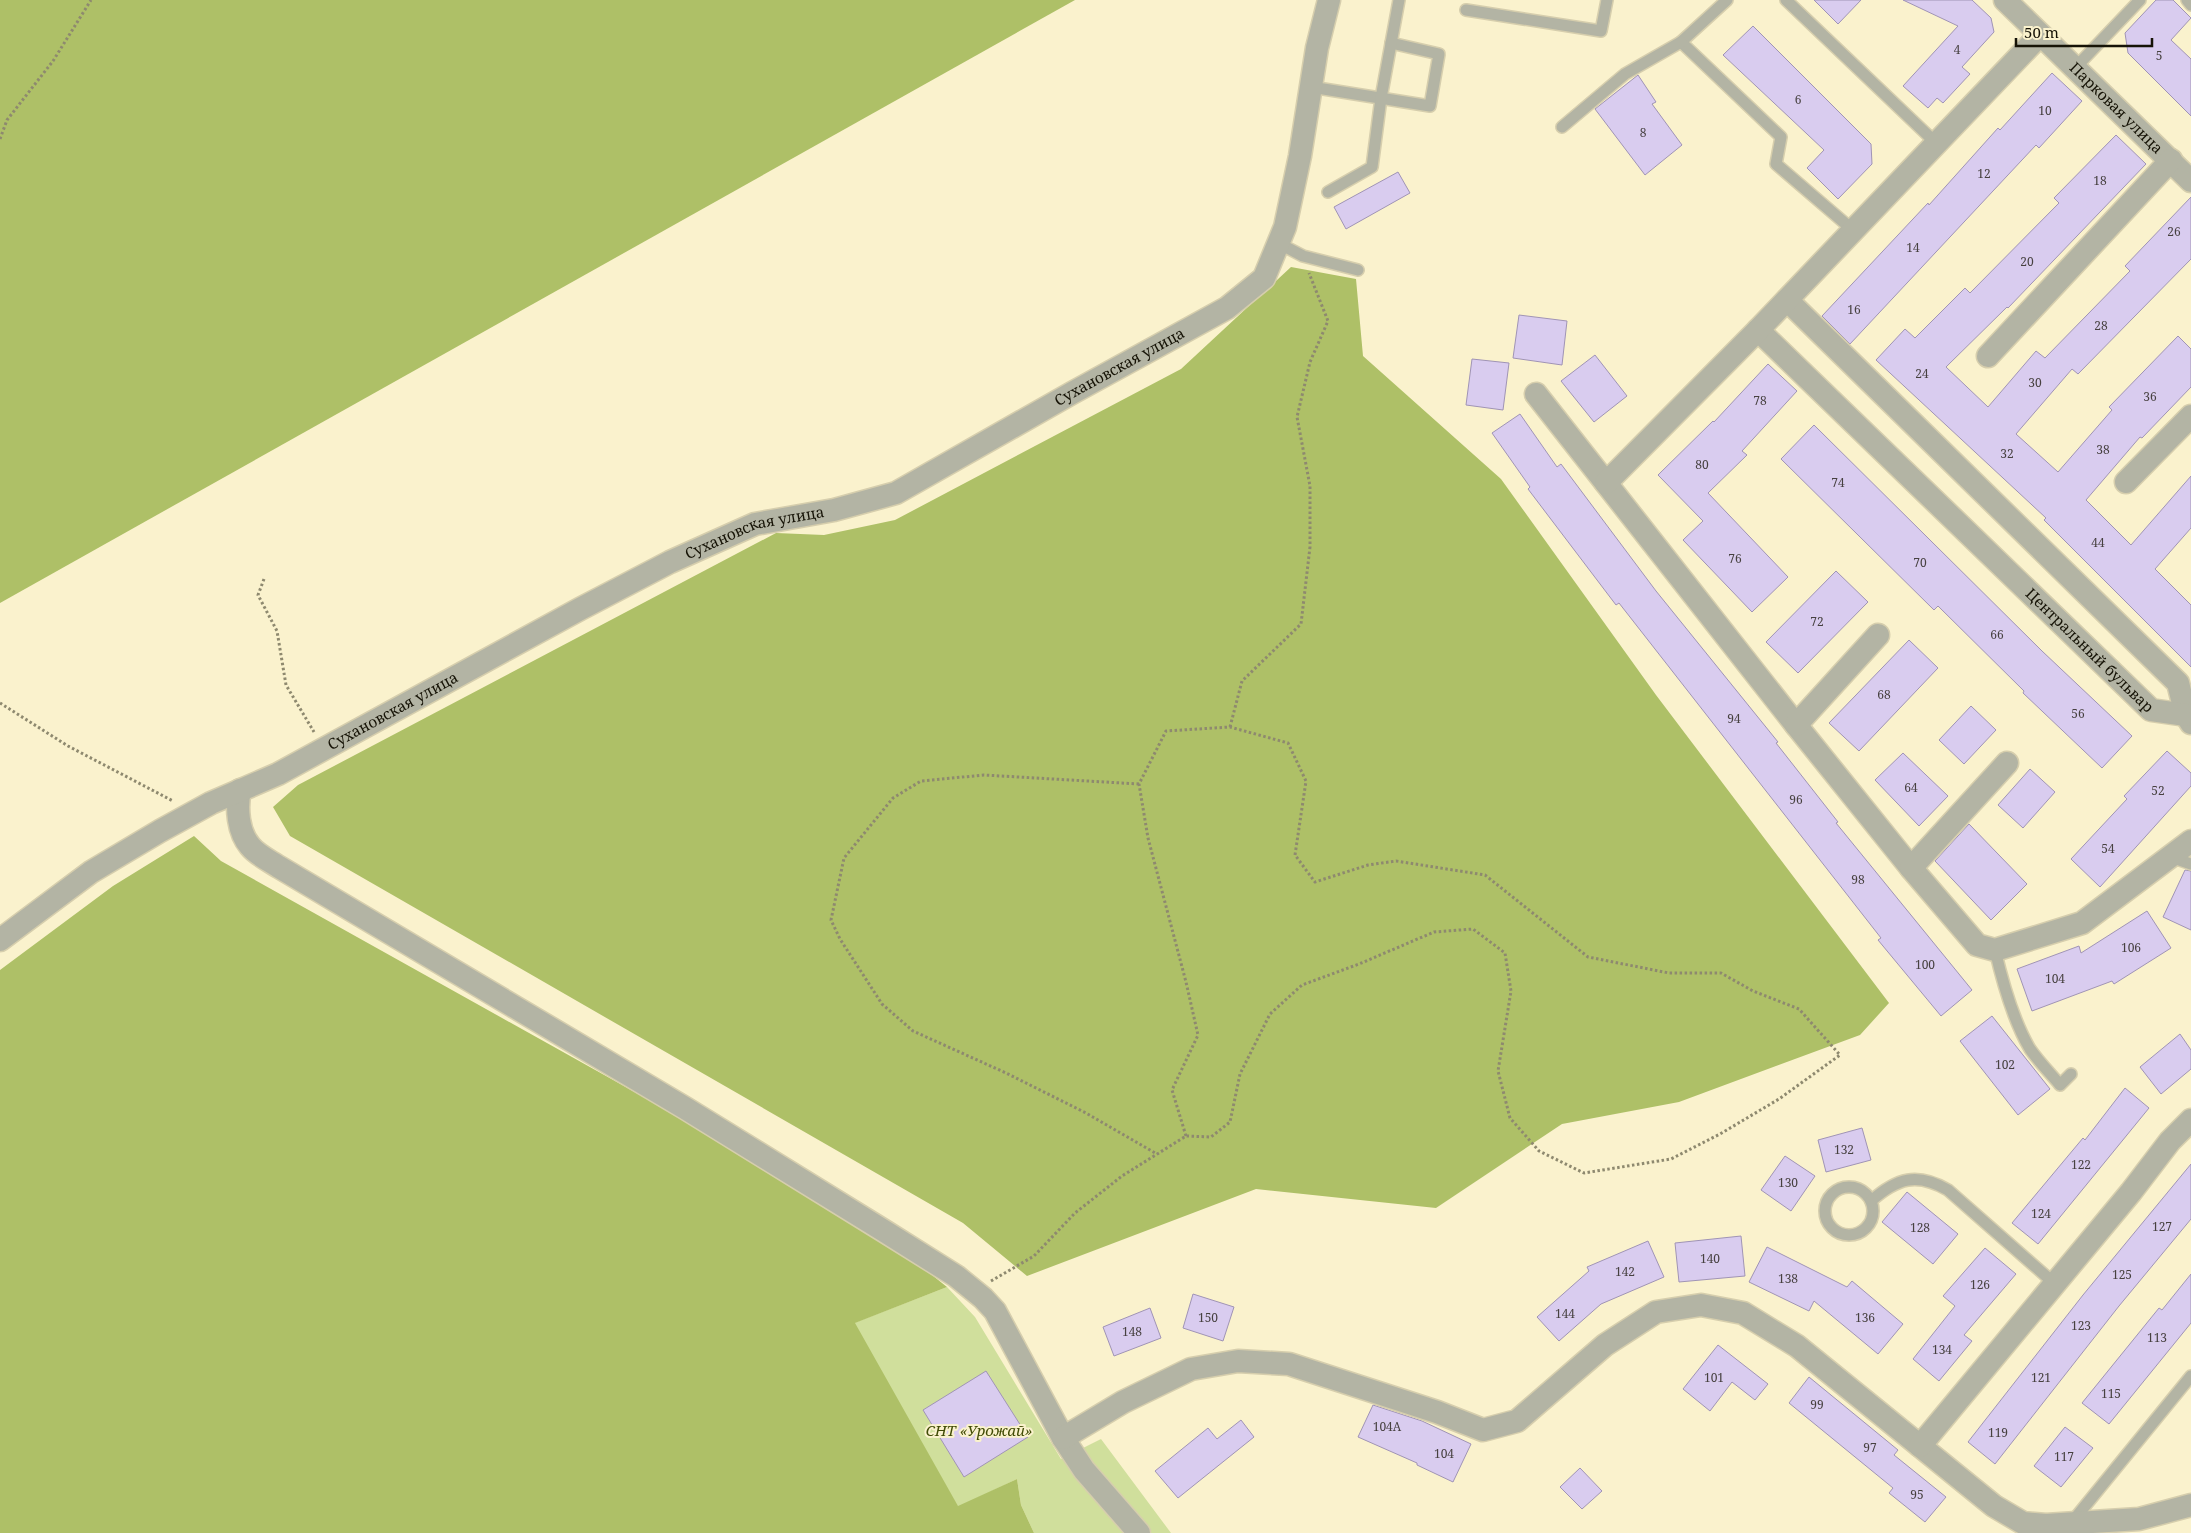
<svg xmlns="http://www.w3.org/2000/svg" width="2191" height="1533" font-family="'Noto Serif',serif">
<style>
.green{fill:#d0df9c}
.forest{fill:#aec067}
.building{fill:#d9ccef;stroke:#a094b5}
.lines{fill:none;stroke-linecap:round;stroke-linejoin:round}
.service-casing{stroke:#d6cead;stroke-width:14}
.minor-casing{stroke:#d6cead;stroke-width:25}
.path{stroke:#8e896f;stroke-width:3;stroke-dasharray:2.5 2.5;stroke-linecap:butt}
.service{stroke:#b3b4a4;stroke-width:11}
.minor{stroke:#b3b4a4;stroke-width:22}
.labels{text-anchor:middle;stroke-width:4;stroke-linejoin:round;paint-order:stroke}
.number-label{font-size:12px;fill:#474140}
.street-label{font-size:15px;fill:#161306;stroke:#faf2cd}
.park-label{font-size:15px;font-style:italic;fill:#424c07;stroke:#faf2cd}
</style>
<rect width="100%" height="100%" fill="#faf2cd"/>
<path class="green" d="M947,1287L975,1317L1061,1459L1101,1439L1171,1533H1034L1021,1505L1017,1479L958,1507L854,1323Z"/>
<g class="forest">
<path d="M0,0H1075L0,603Z"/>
<path d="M1291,267L1356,279L1363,356L1501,479L1656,695L1889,1003L1860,1035L1679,1102L1562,1124L1436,1208L1256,1189L1027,1276L963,1223L290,836L273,807L298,785L776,533L824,535L895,520L1181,369Z"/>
<path d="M194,836L221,861L862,1219L947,1287L855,1323L958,1506L1017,1479L1021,1505L1034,1533H0V970L113,886Z"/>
</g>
<g class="building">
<path d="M1814,0H1861L1838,24Z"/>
<path d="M1903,0H1972L1991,18L1994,32L1962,67L1970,74L1943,103L1937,98L1928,108L1903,86L1958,26Z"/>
<path d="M2156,0H2173L2191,18L2171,40L2191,59V116L2128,53L2125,33Z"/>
<path d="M1753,26L1871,144L1872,164L1838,199L1807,168L1824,150L1723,55Z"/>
<path d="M2052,73L2082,101L2039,148L2036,145L1850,344L1822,316L1928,203L1929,205L1998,128L2000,130Z"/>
<path d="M1638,75L1656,102L1652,104L1682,145L1645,175L1595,109Z"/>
<path d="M2116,135L2146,164L2008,308L2007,307L1946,367L1988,407L2036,351L2045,358L2130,271L2125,266L2191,197V259L2078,374L2072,369L2016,434L2058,472L2112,410L2109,407L2178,336L2191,349V387L2142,438L2140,437L2086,500L2131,545L2191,476V528L2155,569L2191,605V667L2044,520L2046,518L1876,360L1905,329L1915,338L1965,288L1970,293L2059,203L2054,198Z"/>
<path d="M1398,172L1410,193L1346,229L1334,207Z"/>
<path d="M1519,315L1567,321L1562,365L1513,358Z"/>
<path d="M1595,355L1627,396L1594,422L1561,381Z"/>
<path d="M1472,359L1509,363L1503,410L1466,405Z"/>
<path d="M1768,364L1797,391L1742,451L1747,455L1708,493L1788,577L1752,612L1683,540L1703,521L1658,475L1713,421L1714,422Z"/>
<path d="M1520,414L1557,467L1561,464L1656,591L1778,742L1776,743L1838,822L1836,823L1972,990L1941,1016L1878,940L1881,938L1619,603L1616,605L1528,489L1530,487L1492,433Z"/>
<path d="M1814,425L2042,651L2132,736L2102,768L2023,693L2024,691L1938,606L1934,610L1781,459Z"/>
<path d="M1836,571L1868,602L1798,673L1766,642Z"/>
<path d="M1909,640L1938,668L1859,751L1829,723Z"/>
<path d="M1971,706L1996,730L1964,764L1939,740Z"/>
<path d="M2167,751L2191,773V786L2100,887L2071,859L2127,799L2124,796Z"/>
<path d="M1903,753L1948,796L1919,826L1875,780Z"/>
<path d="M2030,769L2055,792L2023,828L1998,805Z"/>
<path d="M1969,824L2027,884L1991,920L1935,861Z"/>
<path d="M2185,870L2191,871V930L2163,917Z"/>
<path d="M2147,911L2171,948L2114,984L2112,981L2032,1011L2017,969L2079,946L2081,953Z"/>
<path d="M1992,1016L2050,1089L2018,1115L1960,1041Z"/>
<path d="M2180,1034L2191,1050V1069L2161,1094L2140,1067Z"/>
<path d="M2125,1088L2149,1108L2038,1244L2012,1223L2083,1138L2085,1140Z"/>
<path d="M1862,1128L1871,1160L1826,1172L1818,1140Z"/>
<path d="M1785,1156L1815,1176L1791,1211L1761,1190Z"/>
<path d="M2191,1164V1219L2119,1306L1995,1464L1968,1442L2083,1295Z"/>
<path d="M1907,1192L1958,1234L1933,1264L1882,1222Z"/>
<path d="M1741,1236L1745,1276L1679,1282L1675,1243Z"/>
<path d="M1648,1241L1664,1277L1601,1304L1559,1341L1537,1317L1589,1271L1587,1267Z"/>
<path d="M1767,1247L1847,1287L1852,1281L1903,1324L1878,1354L1814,1301L1809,1311L1749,1282Z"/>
<path d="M1985,1248L2016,1274L1964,1335L1972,1341L1939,1381L1913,1359L1955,1306L1943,1296Z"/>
<path d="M2191,1274V1323L2109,1424L2082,1403L2159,1308L2162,1310Z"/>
<path d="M1193,1294L1234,1307L1223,1341L1183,1328Z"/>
<path d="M1150,1308L1161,1338L1114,1356L1103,1327Z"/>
<path d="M1718,1345L1768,1384L1755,1400L1732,1382L1710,1411L1683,1389Z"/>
<path d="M986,1371L1028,1437L964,1477L923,1410Z"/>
<path d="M1809,1377L1898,1450L1894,1455L1946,1497L1925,1522L1889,1493L1893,1488L1789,1403Z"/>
<path d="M1373,1405L1422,1421L1471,1444L1453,1482L1417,1465V1463L1358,1437Z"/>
<path d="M1241,1420L1254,1437L1178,1498L1155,1471L1208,1428L1217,1439Z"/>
<path d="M2065,1427L2093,1448L2061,1487L2034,1466Z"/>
<path d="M1580,1468L1602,1491L1582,1509L1560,1487Z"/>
</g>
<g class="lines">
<g class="service-casing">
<g id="service">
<path d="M1727,0L1681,42L1781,137L1776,164L1854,231"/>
<path d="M1786,0L1936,143"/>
<path d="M2187,0L2191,5"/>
<path d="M1466,10L1601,31L1607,0"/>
<path d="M2075,68L2140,0"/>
<path d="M1311,87L1430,106L1439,54L1391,43"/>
<path d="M1562,127L1625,74L1681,42"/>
<path d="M1328,192L1372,167L1381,98L1399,0"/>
<path d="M1278,243L1303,256L1358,270"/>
<path d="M2171,857L2191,864"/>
<path d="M1995,950C2002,980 2014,1022 2030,1049C2039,1062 2050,1073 2060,1085L2071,1074"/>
<circle cx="1849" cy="1211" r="24"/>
<path d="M1871,1201C1897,1178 1917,1172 1948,1190L2055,1284"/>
<path d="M2072,1522L2191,1376"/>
</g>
</g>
<g class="minor-casing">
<g id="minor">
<path id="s1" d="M2005,0L2191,181"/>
<path d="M1787,300L2178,683L2186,715L2191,723"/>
<path id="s2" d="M1758,330L2151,710L2186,715"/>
<path d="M1988,356L2171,160"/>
<path d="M1536,394L1796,725L1911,868L1977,945L1995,950L2082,923L2191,841"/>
<path d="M2126,482L2191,416"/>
<path d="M1606,483L1758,330L2040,35"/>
<path d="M1796,725L1878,635"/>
<path d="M240,790C236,808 238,832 250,846C257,855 270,861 279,867L685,1108L881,1229L956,1276L983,1298L995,1311L1063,1438L1084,1470L1139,1533"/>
<path d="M1911,868L2007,763"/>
<path id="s3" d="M0,940L91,872L160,831L211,803L278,774L580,609L670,562L755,524L834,510L896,493L1072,393L1227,308L1264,278L1285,227L1300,156L1317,48L1329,0"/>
<path d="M1063,1438L1123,1402L1191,1369L1238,1361L1289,1364L1437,1412L1483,1430L1517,1421L1605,1345L1656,1312L1701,1305L1743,1313L1797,1346L1994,1506L2023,1523L2046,1525L2139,1519L2191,1505"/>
<path d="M1920,1446L2131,1192L2170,1141L2191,1120"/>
</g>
</g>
<g class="path">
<path d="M0,139L7,120L53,61L91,0"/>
<path d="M264,579L258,595L277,631L286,685L314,732"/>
<path d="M0,703L68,746L173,801"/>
<path d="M1230,727L1242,681L1301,624L1310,547V486L1297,417L1310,362L1328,321L1309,273"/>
<path d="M1139,784L984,775L921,781L893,798L844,858L831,920L840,939L882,1004L913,1031L1006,1073L1086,1113L1157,1154"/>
<path d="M991,1281L1034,1256L1075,1213L1122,1176L1186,1136L1211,1137L1230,1122L1240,1074L1270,1014L1302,985L1359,964L1434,932L1473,929L1505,953L1511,991L1498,1071L1510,1118L1539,1151L1584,1173L1671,1159L1720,1134L1779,1099L1840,1055L1799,1009L1753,991L1721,973H1669L1588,957L1485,875L1396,861L1368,865L1315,882L1295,855L1306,781L1288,743L1230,727L1166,731L1139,784L1148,838L1186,982L1198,1035L1172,1090L1186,1136"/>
</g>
<use href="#service" class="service"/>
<use href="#minor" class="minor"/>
</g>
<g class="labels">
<g class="number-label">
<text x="1957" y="54">4</text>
<text x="2159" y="60">5</text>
<text x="1798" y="104">6</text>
<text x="2045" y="115">10</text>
<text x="1643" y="137">8</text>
<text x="1984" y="178">12</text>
<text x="2100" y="185">18</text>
<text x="2174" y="236">26</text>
<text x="1913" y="252">14</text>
<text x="2027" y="266">20</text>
<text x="1854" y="314">16</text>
<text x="2101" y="330">28</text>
<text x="1922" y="378">24</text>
<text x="2035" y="387">30</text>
<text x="2150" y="401">36</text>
<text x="1760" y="405">78</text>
<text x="2103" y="454">38</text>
<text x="2007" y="458">32</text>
<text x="1702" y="469">80</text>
<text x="1838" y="487">74</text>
<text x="2098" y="547">44</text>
<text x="1735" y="563">76</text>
<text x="1920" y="567">70</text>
<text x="1817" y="626">72</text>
<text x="1997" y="639">66</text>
<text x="1884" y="699">68</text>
<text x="2078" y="718">56</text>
<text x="1734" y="723">94</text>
<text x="1911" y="792">64</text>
<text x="2158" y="795">52</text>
<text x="1796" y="804">96</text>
<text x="2108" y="853">54</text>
<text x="1858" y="884">98</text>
<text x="2131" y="952">106</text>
<text x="1925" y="969">100</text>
<text x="2055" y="983">104</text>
<text x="2005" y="1069">102</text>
<text x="1844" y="1154">132</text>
<text x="2081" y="1169">122</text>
<text x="1788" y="1187">130</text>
<text x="2041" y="1218">124</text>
<text x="2162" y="1231">127</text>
<text x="1920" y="1232">128</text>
<text x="1710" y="1263">140</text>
<text x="1625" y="1276">142</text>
<text x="2122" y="1279">125</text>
<text x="1788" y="1283">138</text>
<text x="1980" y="1289">126</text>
<text x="1565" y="1318">144</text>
<text x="1208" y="1322">150</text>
<text x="1865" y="1322">136</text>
<text x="2081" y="1330">123</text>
<text x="1132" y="1336">148</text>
<text x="2157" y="1342">113</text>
<text x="1942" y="1354">134</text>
<text x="1714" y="1382">101</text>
<text x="2041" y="1382">121</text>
<text x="2111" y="1398">115</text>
<text x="1817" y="1409">99</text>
<text x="1387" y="1431">104А</text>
<text x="1998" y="1437">119</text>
<text x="1870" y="1452">97</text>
<text x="1444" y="1458">104</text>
<text x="2064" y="1461">117</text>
<text x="1917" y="1499">95</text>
</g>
<g class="street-label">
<text dy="5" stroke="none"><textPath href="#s1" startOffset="155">Парковая улица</textPath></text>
<text dy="5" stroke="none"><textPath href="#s3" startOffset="1265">Сухановская улица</textPath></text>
<text dy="5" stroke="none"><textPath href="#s3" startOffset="861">Сухановская улица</textPath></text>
<text dy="5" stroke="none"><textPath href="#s2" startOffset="461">Центральный бульвар</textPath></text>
<text dy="5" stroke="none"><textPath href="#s3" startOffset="456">Сухановская улица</textPath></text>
</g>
<g class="park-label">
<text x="979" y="1436">СНТ «Урожай»</text>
</g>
</g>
<path d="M2016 38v8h136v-8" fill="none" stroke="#161306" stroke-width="2.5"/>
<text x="2024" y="38" font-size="15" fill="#161306" stroke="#faf2cd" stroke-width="4" paint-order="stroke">50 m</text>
</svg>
